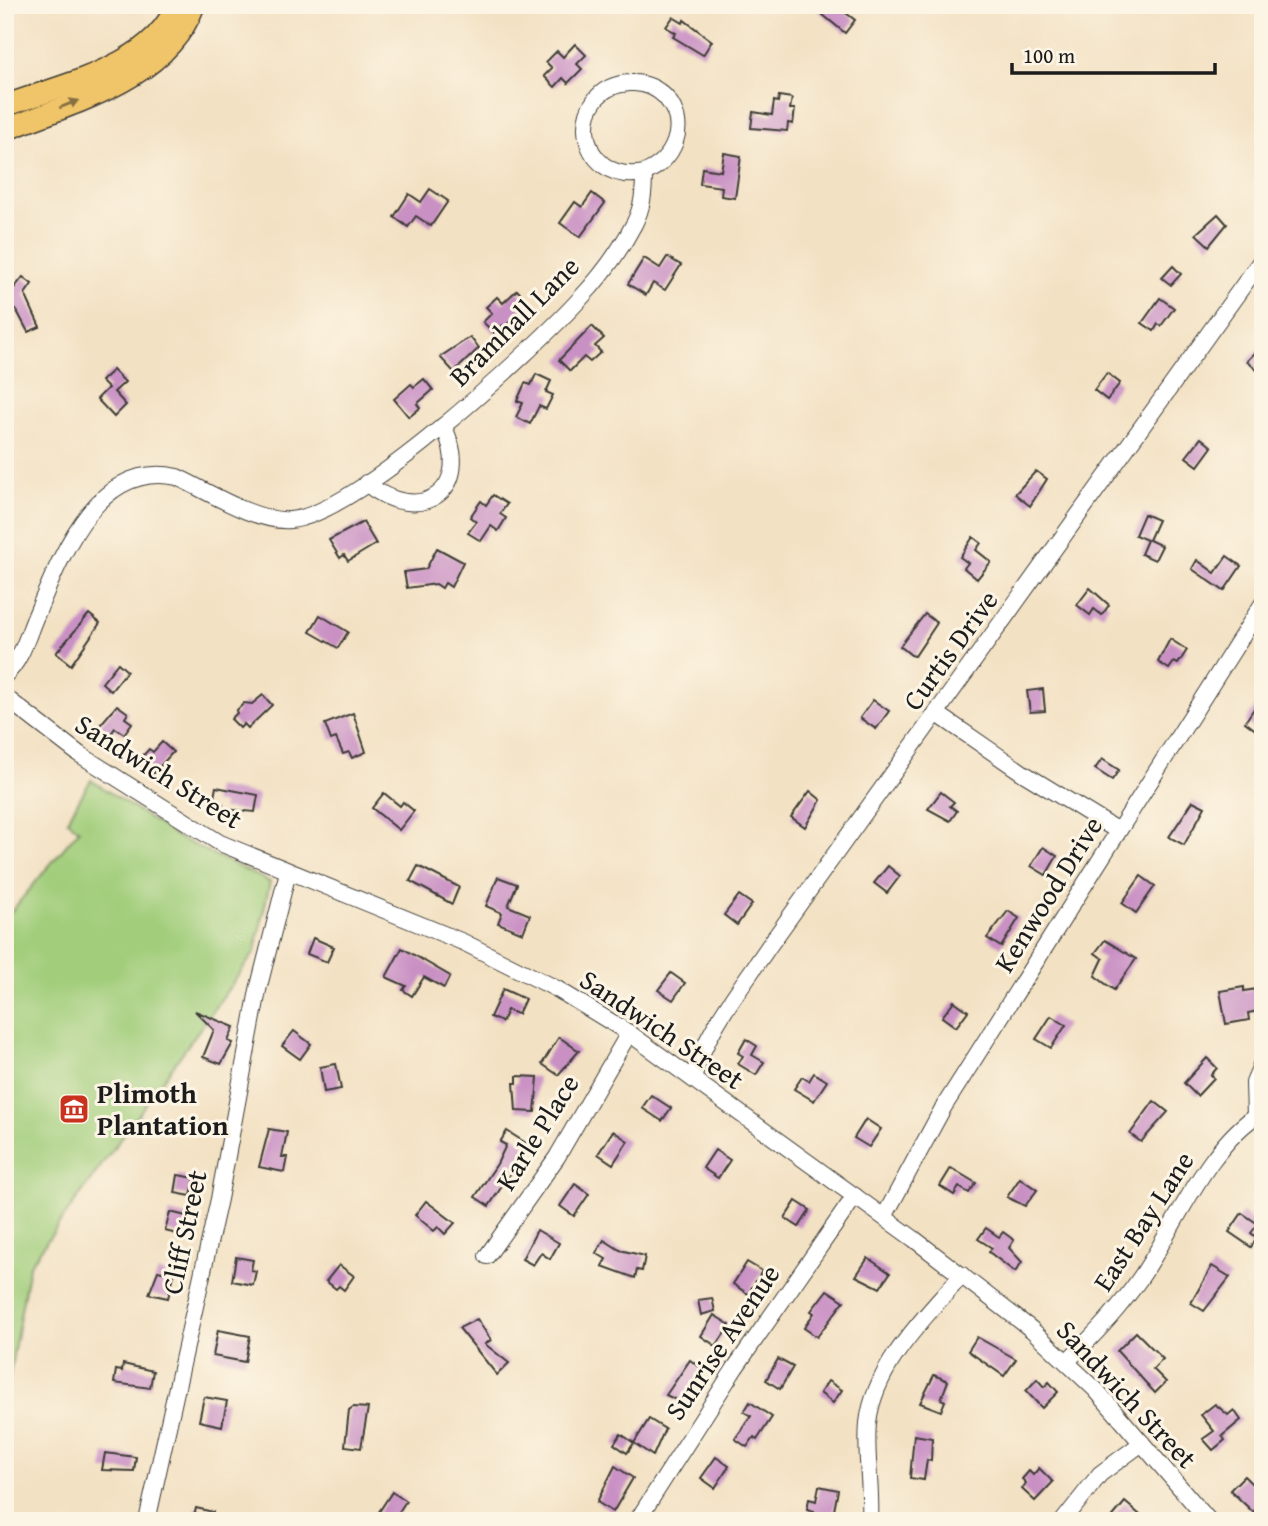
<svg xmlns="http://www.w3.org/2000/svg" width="1268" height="1526" font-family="'Gentium Book Plus',serif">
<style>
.green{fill:#a2ce7b;stroke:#5f754c;stroke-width:2}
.building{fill:#c990c4}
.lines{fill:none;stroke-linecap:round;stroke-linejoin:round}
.minor-casing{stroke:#3c3a35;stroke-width:18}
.major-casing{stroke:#3c3a35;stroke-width:24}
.minor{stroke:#fff;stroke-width:16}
.major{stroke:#f0c469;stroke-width:21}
.oneway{fill:#867042}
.labels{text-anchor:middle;stroke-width:6;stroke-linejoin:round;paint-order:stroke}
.street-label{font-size:28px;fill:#1c1c1c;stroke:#fcf5e5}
.poi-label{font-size:28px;font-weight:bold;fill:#1c1c1c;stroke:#fcf5e5;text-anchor:start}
</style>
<rect width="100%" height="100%" fill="#fcf5e5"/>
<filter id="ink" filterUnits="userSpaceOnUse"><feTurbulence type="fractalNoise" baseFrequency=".0143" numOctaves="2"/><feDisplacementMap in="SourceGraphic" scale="14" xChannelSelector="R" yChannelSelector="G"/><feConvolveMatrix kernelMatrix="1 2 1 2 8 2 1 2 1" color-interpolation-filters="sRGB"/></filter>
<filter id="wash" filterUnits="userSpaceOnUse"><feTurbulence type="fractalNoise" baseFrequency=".00686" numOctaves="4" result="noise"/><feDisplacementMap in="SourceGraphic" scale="28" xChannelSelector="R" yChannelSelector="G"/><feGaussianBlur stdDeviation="1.57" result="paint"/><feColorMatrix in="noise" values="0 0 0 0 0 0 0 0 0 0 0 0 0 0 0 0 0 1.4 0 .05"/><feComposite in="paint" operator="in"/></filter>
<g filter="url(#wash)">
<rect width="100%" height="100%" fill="#f3e1c3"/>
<path class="green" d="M91,780L177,837L270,882L255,952L29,1266L5,1401V919L79,830L67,820Z"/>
<g id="blocks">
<g class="building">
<path d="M811,5H852L846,13L855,20L845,33Z"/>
<path d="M673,17L683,23L684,20L712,41L703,55L673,37L676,33L666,27Z"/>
<path d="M575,44L586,55L577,64L582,69L568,83L563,78L555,87L544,76L552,68L546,62L557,51L563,57Z"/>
<path d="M779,96L792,98L790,109H795L793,124L788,123L787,131L751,128L753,112L772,115L774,101L778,102Z"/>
<path d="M724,153L741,156L735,198L721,196L722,187L700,184L702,168L721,171Z"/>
<path d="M430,189L448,201L431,226L416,216L408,227L394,217L409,194L421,202Z"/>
<path d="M592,193L605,203L580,237L560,223L575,202L582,207Z"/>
<path d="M1218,214L1227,224L1209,246L1196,234Z"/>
<path d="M667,257L681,265L665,290L653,283L646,295L628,284L644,258L660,268Z"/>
<path d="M1173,266L1181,274L1171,285L1162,278Z"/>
<path d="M23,277L32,284L25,294L40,327L28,332L17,311L5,302V279L15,287Z"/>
<path d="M517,290L527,301L505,327L503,325L494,333L483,322L492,313L486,307L497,297L503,303Z"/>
<path d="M1160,298L1174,308L1161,326L1158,324L1154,331L1142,323Z"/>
<path d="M592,326L604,338L595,346L601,352L590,362L584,357L570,371L559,360Z"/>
<path d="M470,337L479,348L454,372L440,357Z"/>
<path d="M1263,344V376L1247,361Z"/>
<path d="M113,370L125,382L114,392L126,405L114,417L97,399L108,388L101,381Z"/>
<path d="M1107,373L1120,383L1107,400L1094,390Z"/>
<path d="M536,374L551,381L546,392L553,395L546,409L539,406L530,424L516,417L523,403L517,401L525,383L531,385Z"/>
<path d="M424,379L433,390L417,404L420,408L409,417L394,399L411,384L414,387Z"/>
<path d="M1201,438L1212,447L1198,466L1186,457Z"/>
<path d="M1036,471L1047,479L1030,506L1015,494Z"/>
<path d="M493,495L507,504L500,514L506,518L498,531L491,526L481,541L468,533L476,522L470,517L481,501L486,505Z"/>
<path d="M1144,514L1158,520L1149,540L1162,546L1155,560L1141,554L1147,540L1135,535Z"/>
<path d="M363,522L376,544L348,561L344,555L340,558L329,540Z"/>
<path d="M973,537L981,543L976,550L991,562L977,579L964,568L968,563L960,557Z"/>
<path d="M437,548L463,562L451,587L445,583L442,588L436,584L407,588L404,572L426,569Z"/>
<path d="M1227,556L1241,566L1224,591L1192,569L1197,560L1215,573Z"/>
<path d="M1090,588L1109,605L1102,615L1094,609L1090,615L1077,605Z"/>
<path d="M89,614L100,623L71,665L56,653Z"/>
<path d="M925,614L937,623L915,656L911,655L900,646Z"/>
<path d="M320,615L348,632L338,648L310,632Z"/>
<path d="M1170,639L1187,650L1178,664L1174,662L1169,669L1158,662Z"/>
<path d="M118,663L127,671L111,691L102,683Z"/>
<path d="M1043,689L1045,711L1030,712L1027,691Z"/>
<path d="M263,695L272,705L248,728L244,724L240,728L231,719L237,713L236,711L244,703L252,704Z"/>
<path d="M1263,695V723L1257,731L1245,722Z"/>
<path d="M873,700L889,711L876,729L860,718Z"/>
<path d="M117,705L128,713L125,718L132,723L124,734L115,728L106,741L94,732Z"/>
<path d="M353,713L366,752L352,758L349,752L343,754L336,738L331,740L325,724Z"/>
<path d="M162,742L173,752L152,775L137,762L149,749L153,752Z"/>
<path d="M1102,759L1119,770L1112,780L1095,769Z"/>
<path d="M216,787L258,795L255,812L222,809L223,804L213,802Z"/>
<path d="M810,791L821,800L805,827L791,817Z"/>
<path d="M941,792L954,802L950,806L957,811L950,821L928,809Z"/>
<path d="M384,793L400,806L403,802L414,811L399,830L372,808Z"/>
<path d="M1193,801L1205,807L1184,845L1169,837Z"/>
<path d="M1043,847L1057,856L1046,875L1031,866Z"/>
<path d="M418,866L459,887L452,904L410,881Z"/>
<path d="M888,866L900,876L887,893L874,883Z"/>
<path d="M1141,876L1155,886L1136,913L1122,903Z"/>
<path d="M498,877L517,884L508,906L530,915L523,933L498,923L502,913L486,906Z"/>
<path d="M739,895L752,904L737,925L724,915Z"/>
<path d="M1008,911L1019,918L1001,947L987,938Z"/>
<path d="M313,938L334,947L327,962L307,954Z"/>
<path d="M1105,940L1136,959L1114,990L1095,976L1103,959L1095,953Z"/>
<path d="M402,948L450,976L444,988L424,977L412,996L403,990L406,986L386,977Z"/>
<path d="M671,973L685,983L673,1000L658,990Z"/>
<path d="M1244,987V991L1263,988V1010L1248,1013L1249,1020L1226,1024L1220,991Z"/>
<path d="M503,989L525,999L518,1014L507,1010L502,1022L490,1017Z"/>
<path d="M954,1001L968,1011L956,1027L942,1017Z"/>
<path d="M195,1011L234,1027L228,1041L233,1043L221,1064L203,1057L214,1030Z"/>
<path d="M1051,1016L1066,1025L1051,1048L1036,1039Z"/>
<path d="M294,1031L311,1044L300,1059L282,1046Z"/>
<path d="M559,1037L579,1051L558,1075L542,1064Z"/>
<path d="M746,1039L757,1046L752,1055L764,1062L756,1075L738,1064L743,1056L738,1053Z"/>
<path d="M1207,1058L1217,1068L1211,1075L1214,1078L1197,1096L1184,1083Z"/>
<path d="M336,1064L341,1089L324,1092L320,1067Z"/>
<path d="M814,1073L827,1081L814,1101L794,1089L802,1077L809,1081Z"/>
<path d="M517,1076L538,1077L535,1112L516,1111L514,1083H517Z"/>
<path d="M651,1095L671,1108L662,1121L642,1108Z"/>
<path d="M1154,1101L1168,1112L1141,1142L1130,1134Z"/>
<path d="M866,1119L881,1129L869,1147L854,1138Z"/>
<path d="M269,1129L287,1132L282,1157H287L284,1172L259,1167Z"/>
<path d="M507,1131L529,1145L489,1206L475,1197L497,1164L506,1145L500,1142Z"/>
<path d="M613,1131L628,1141L613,1164L598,1154Z"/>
<path d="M715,1150L730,1160L718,1178L703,1168Z"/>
<path d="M951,1168L976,1183L969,1193L959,1187L954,1195L940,1186Z"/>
<path d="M178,1175L195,1178L191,1196L175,1193Z"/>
<path d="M1020,1178L1037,1190L1025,1206L1007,1197Z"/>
<path d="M575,1184L589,1194L574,1216L560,1206Z"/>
<path d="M426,1201L455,1223L445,1234L438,1227L434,1231L415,1215Z"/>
<path d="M796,1201L810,1210L799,1227L785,1218Z"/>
<path d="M170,1212L190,1217L185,1236L165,1231Z"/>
<path d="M1242,1213L1258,1224L1251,1233L1257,1238L1251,1247L1229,1232Z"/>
<path d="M986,1228L999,1237L1003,1232L1014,1240L1009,1248L1022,1262L1015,1272L989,1252L992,1248L978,1239Z"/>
<path d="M537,1230L559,1243L550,1259L541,1253L533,1265L522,1259Z"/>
<path d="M604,1240L620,1250L645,1256L642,1271L637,1270L635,1278L602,1266L606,1259L596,1253Z"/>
<path d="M236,1257L253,1260L251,1270L256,1271L253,1285L232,1281Z"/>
<path d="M868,1258L890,1273L880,1288L856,1276Z"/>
<path d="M747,1262L762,1271L748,1294L733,1284Z"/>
<path d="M339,1265L354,1276L344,1290L339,1286L336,1289L326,1281Z"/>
<path d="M1212,1266L1230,1277L1204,1311L1191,1303Z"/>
<path d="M158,1271L174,1275L168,1298L149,1294Z"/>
<path d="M827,1290L844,1301L817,1337L804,1328L814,1313L811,1311Z"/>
<path d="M712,1298L715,1311L701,1315L698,1300Z"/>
<path d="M714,1315L730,1325L716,1346L701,1336Z"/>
<path d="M477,1319L491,1340L485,1344L509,1363L497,1375L459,1328Z"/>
<path d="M218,1330L250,1336L245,1362L213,1356Z"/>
<path d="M1136,1332L1163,1359L1153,1369L1166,1382L1155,1393L1117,1351Z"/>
<path d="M977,1337L1016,1359L1004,1376L968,1351Z"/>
<path d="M778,1359L793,1367L780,1389L766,1380Z"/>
<path d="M690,1360L704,1370L678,1401L666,1395Z"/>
<path d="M123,1364L153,1371L150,1388L114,1383L116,1370L122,1371Z"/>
<path d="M934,1375L948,1381L941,1399L945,1401L941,1411L920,1403Z"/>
<path d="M1037,1379L1044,1387L1049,1382L1058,1392L1042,1408L1026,1391Z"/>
<path d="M828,1381L842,1390L833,1403L820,1393Z"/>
<path d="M204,1397L227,1401L222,1426L199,1421Z"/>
<path d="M750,1402L772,1417L757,1440L754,1437L747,1447L735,1439L751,1416L744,1412Z"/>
<path d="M1215,1404L1228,1415L1234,1410L1241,1420L1222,1436L1225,1440L1213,1450L1203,1439L1214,1431L1201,1415Z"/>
<path d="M353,1407L368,1408L361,1448L345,1446L349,1410Z"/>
<path d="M649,1419L665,1429L653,1456L634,1443Z"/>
<path d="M621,1434L634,1443L627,1453L614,1444Z"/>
<path d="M914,1435L932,1438L931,1461L927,1460L924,1480L910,1478Z"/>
<path d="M105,1453L136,1457L134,1471L102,1470Z"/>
<path d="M716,1457L729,1466L715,1488L701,1478Z"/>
<path d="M615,1466L633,1478L613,1512L597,1502Z"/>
<path d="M1039,1468L1053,1482L1035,1501L1022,1489L1026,1483L1022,1479L1029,1471L1033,1475Z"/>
<path d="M1244,1476L1263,1495V1502L1253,1512L1230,1490Z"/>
<path d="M819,1486L838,1490L832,1521H812L814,1511L807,1509L809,1499L816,1501Z"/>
<path d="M392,1492L406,1501L393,1521H373Z"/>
<path d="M1125,1502L1147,1521H1109Z"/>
<path d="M196,1508L213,1512L211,1521H193Z"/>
</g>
</g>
</g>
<g filter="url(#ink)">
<use href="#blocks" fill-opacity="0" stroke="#3c3a35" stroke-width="2"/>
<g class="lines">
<g class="minor-casing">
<g id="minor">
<path d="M366,483C420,528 476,489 443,426"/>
<path d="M5,675C21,661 27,637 35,618C60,559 96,459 177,477C207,491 257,523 290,520C356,515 530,353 578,301C599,279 620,251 634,224C643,207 644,191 644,173C574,186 565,86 630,83C644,82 658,88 667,99C689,126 674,161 644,173"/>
<path d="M5,697L79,754L220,843L463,942L557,989L629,1033L914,1239L1031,1329L1096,1390L1209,1521"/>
<path d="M936,713L1023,773L1118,831"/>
<path d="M693,1079C706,1029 741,988 769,946L1263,258"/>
<path d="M1255,1116L1254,1083L1263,1060"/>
<path d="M884,1217L943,1108L1263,603"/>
<path d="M487,1256L557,1157L629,1033"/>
<path d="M1067,1361C1095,1335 1119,1309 1141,1277C1177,1224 1207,1145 1263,1111"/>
<path d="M147,1521L219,1199L258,990L288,872"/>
<path d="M637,1521L735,1368L855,1196"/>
<path d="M870,1521C872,1488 865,1455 868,1423C874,1366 926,1316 962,1275"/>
<path d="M1063,1521L1100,1474L1142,1443"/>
</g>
</g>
<g class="major-casing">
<g id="major">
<path d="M5,106C60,85 155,66 176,5"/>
<path d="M5,130C73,102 166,81 194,5"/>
</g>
</g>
<use href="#minor" class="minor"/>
<use href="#major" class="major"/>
</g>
<defs><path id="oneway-solid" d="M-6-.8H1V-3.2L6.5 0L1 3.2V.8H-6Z" transform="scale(1.75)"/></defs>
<use class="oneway" href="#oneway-solid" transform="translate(69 104) rotate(-22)"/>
</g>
<defs>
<g id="museum-square" transform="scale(1.575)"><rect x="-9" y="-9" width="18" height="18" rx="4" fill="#c8321e" stroke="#fcf5e5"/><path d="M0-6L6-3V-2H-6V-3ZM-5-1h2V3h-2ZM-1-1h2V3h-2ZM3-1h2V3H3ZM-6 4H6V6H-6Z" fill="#fff"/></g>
</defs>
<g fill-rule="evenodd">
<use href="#museum-square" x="74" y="1109"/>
</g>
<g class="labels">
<g class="street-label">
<text transform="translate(514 321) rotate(-45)" y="10">Bramhall Lane</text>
<text transform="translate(950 650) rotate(-54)" y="10">Curtis Drive</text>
<text transform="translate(159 771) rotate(32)" y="10">Sandwich Street</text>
<text transform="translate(1048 894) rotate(-58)" y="10">Kenwood Drive</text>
<text transform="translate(662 1029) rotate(34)" y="10">Sandwich Street</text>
<text transform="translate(537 1132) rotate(-58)" y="10">Karle Place</text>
<text transform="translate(1143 1221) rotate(-57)" y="10">East Bay Lane</text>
<text transform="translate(184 1232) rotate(-78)" y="10">Cliff Street</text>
<text transform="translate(722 1342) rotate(-56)" y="10">Sunrise Avenue</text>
<text transform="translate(1127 1394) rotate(47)" y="10">Sandwich Street</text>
</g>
<g class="poi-label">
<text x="97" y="1103">Plimoth<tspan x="97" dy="32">Plantation</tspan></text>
</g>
</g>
<rect width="1268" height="1526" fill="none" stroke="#fcf5e5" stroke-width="28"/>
<path d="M1012 63v10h203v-10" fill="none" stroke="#1c1c1c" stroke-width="3.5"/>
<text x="1023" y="63" font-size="21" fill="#1c1c1c" stroke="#fcf5e5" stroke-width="5" paint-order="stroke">100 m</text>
</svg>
